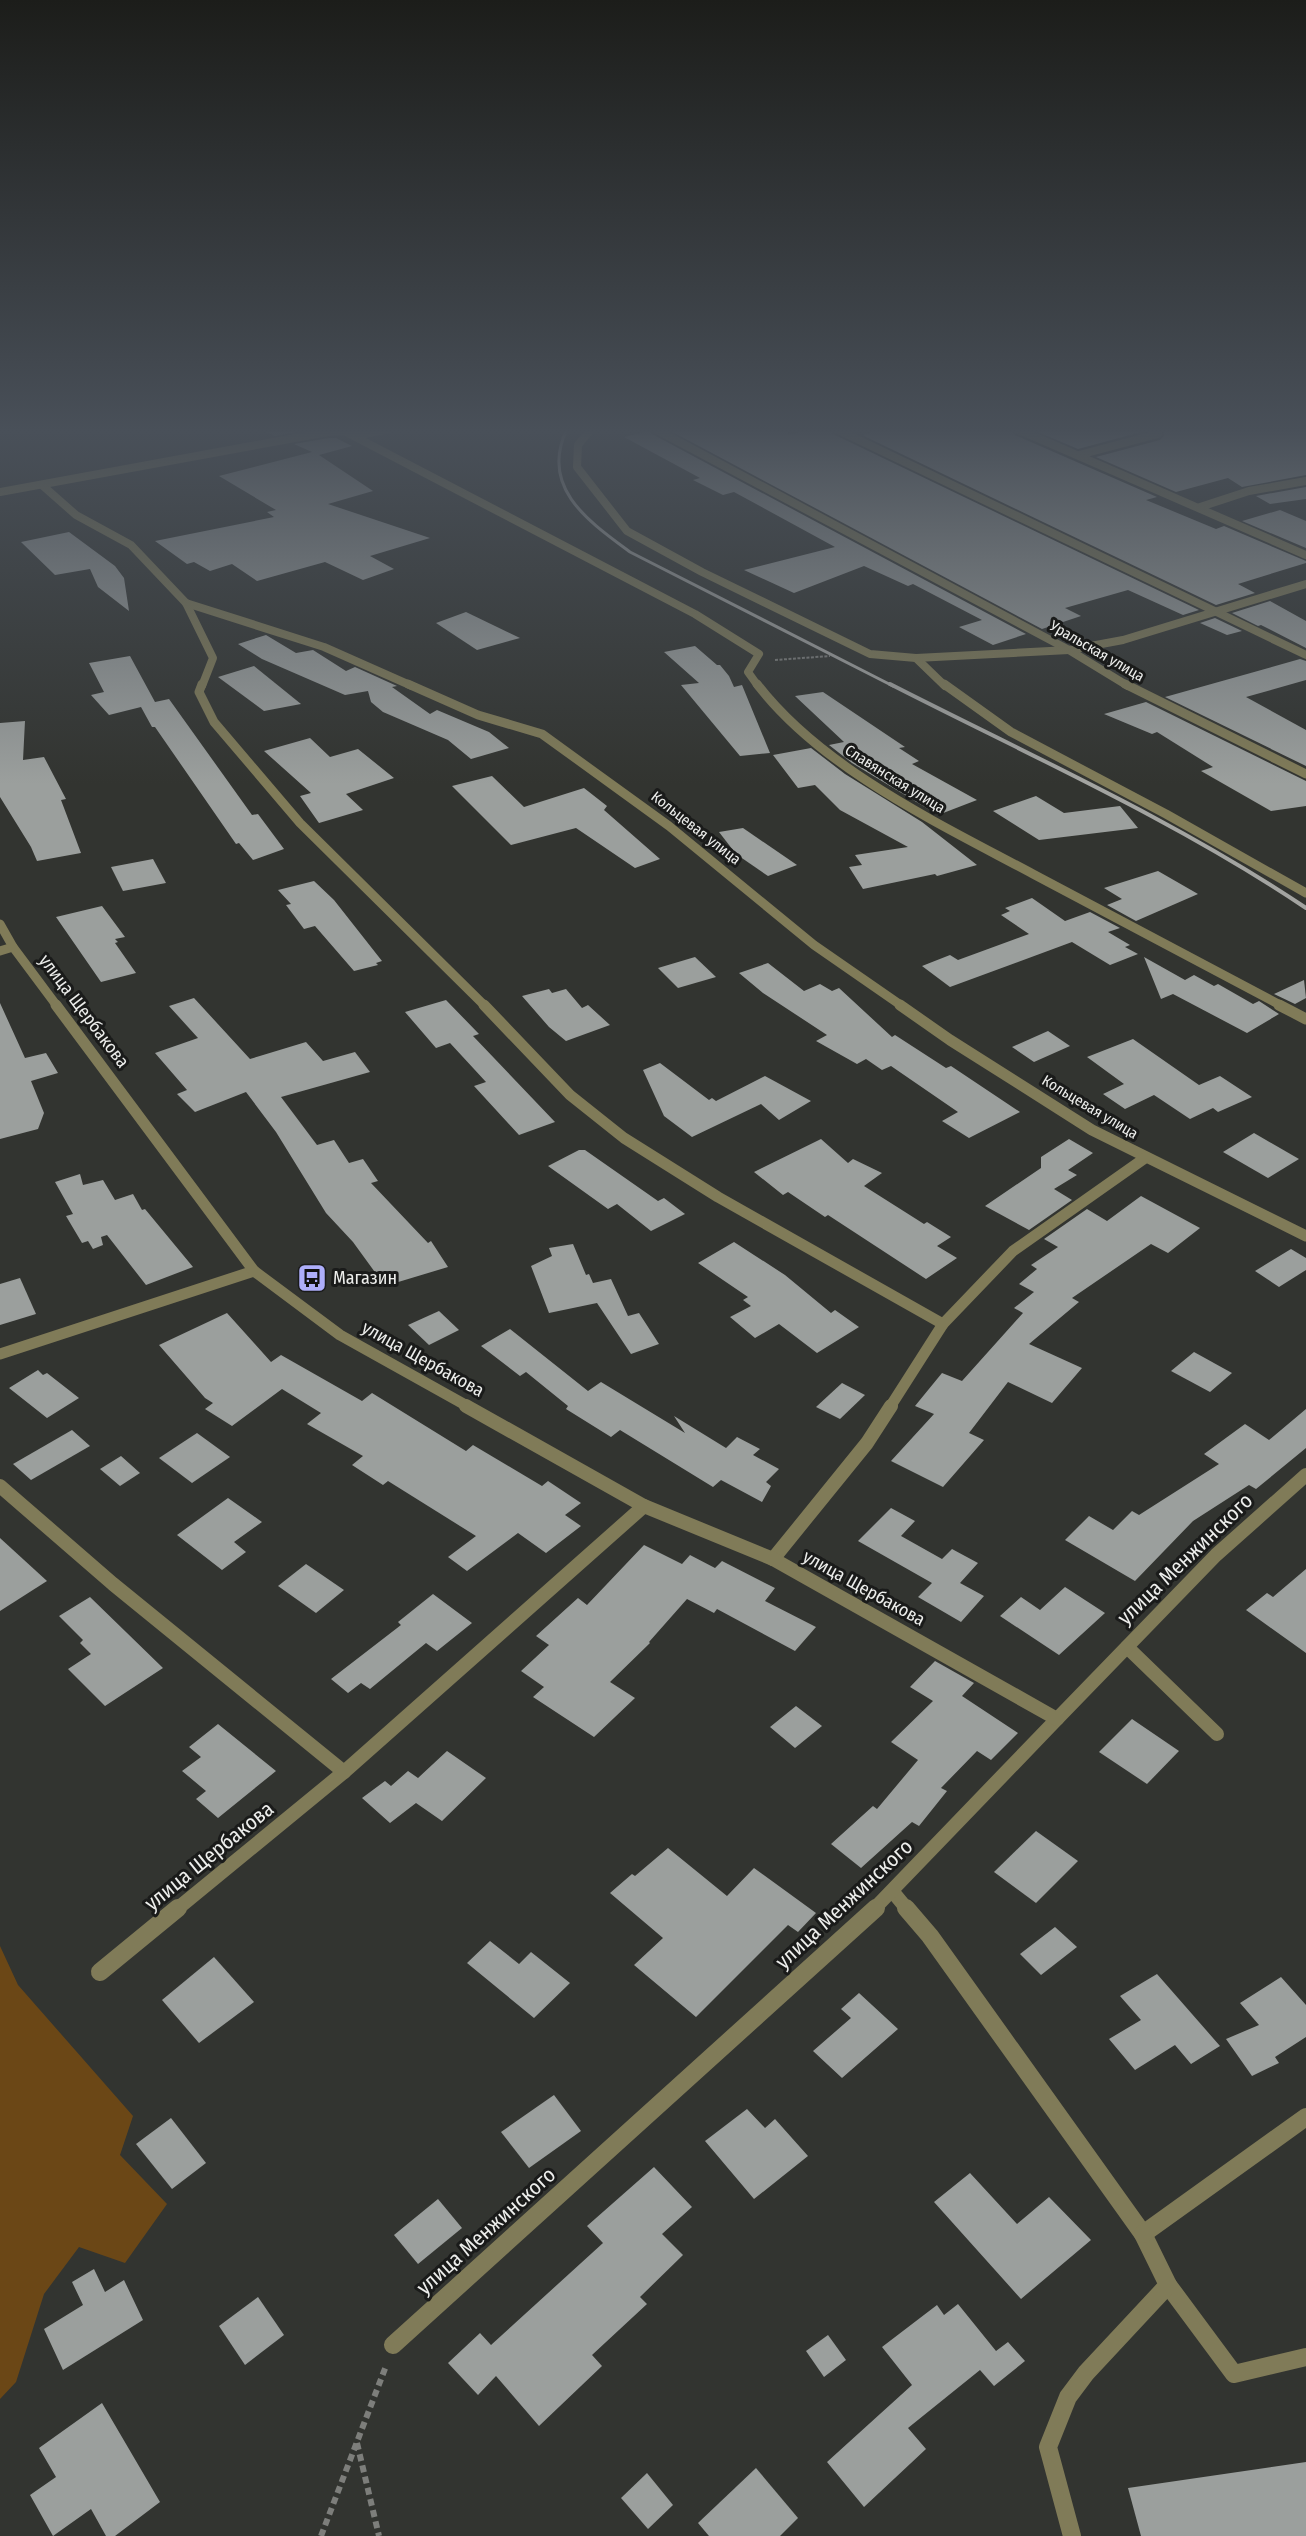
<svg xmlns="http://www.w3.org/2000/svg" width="1306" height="2536" font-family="'Fira Sans Condensed',sans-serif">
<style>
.green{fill:#6b4716}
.building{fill:#9b9f9d}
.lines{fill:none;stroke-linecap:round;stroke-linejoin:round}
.path-far1{stroke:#7d7e7b;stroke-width:2;stroke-dasharray:3 1.5;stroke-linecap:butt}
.path{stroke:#7d7e7b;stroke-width:6;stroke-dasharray:7 4.5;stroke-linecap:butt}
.service-far1{stroke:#807b58;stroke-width:8}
.service{stroke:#807b58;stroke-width:18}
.minor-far4{stroke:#807b58;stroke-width:8}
.minor-far3{stroke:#807b58;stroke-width:9}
.minor-far2{stroke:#807b58;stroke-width:11}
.minor-far1{stroke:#807b58;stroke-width:14}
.minor{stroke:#807b58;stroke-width:18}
.tertiary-far2{stroke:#807b58;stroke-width:9}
.tertiary-far1{stroke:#807b58;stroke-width:11}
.tertiary{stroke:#807b58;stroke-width:14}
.rail-far1{stroke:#a3a4a1;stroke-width:3}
.rail{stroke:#a3a4a1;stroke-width:4}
.labels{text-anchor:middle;stroke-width:6;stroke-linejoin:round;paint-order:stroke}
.far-street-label{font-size:15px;fill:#edeeec;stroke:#1a1b1a}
.street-label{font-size:18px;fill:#edeeec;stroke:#1a1b1a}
.poi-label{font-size:18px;fill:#edeeec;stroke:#1a1b1a;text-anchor:start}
.near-street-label{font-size:21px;fill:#edeeec;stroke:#1a1b1a}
</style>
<rect width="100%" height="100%" fill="#323430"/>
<path class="green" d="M0,1946L18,1985L133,2116L120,2155L167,2204L125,2263L79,2247L44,2294L16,2382L0,2399Z"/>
<g class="building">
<path d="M260,429H313L275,436Z"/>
<path d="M667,429H788V435L812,429H830L833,434L1199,610L1183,615L1128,590L1065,608L1081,616L1042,629Z"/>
<path d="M884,429H1011L1015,435L1157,497L1146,500L1216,529L1224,526L1306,561V563L1238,584L1255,593L1216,605L862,435Z"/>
<path d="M1031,429H1152L1078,449Z"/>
<path d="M1164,429H1306V475L1242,487L1228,478L1176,492L1096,457L1160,440L1164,436Z"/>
<path d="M649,431L652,434L1026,634L993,645L959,627L982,620L913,584L908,586L864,566L794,593L744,570L835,547L734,492L723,495L693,480L700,478L624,437Z"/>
<path d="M329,438H336L352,446L319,455L373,491L328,504L430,538L370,556L394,569L363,580L325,562L257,581L232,564L210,571L194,562L187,564L155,541L274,517L267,512L276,510L219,476L312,452L294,444Z"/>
<path d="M1306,487V499L1270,504L1256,496Z"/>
<path d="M1280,510L1306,521V548L1242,521Z"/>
<path d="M69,532L115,566L124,578L129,611L98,587L90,569L55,575L21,542Z"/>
<path d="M1270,601L1306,621V648L1261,625L1258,626L1232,613Z"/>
<path d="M466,612L520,638L477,650L436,623Z"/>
<path d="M1215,618L1242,631L1227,635L1200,623Z"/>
<path d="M266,635L296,653L313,650L346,671L355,667L397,686L392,687L430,714L437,710L489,732L509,748L471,759L448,740L383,712L371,702L368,691L345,695L262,659L238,644Z"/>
<path d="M695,646L717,665H720L729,676L734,687L742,685L770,753L740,756L681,685L699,683L664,652Z"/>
<path d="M130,656L155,702L169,699L252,815L258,814L284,849L253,860L239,843L236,844L155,727H152L141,707L109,715L91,695L104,692L89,663Z"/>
<path d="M1300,659L1306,661V680L1246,697L1306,730V766L1165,697Z"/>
<path d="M254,666L301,704L264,711L218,677Z"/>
<path d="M823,692L905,747L899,748L919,761L912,764L977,800L938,815L852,763L829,745L844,742L795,696Z"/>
<path d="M1146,702L1306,781V806L1271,811L1201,771L1213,767L1157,732L1152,734L1104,714Z"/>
<path d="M25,721L23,760L44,757L66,799L61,800L81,853L37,861L31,847L0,797V723Z"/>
<path d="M310,738L330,757L358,749L394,778L346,794L363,810L319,823L300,796L311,793L264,751Z"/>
<path d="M811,748L845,774L922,822L977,865L937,876L935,874L863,889L849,867L862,865L855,855L908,847L840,810L815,785L798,788L773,755Z"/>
<path d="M492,776L524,807L584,788L607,806L604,810L660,859L635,868L576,828L511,845L452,786Z"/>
<path d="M1036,796L1064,813L1120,806L1138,828L1039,840L993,811Z"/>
<path d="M743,828L797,865L768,876L736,854L719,832Z"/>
<path d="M153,859L166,883L123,891L111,867Z"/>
<path d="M1158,871L1198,894L1136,921L1107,905L1122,899L1104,888Z"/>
<path d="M314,881L334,900L382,961L376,963L378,965L354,971L315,926L304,929L286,905L291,904L278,890Z"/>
<path d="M1032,898L1065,921L1090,912L1120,928L1108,932L1130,945L1125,947L1138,954L1110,965L1072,942L950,987L922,966L950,955L958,960L1029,934L1001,915L1010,911L1005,908Z"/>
<path d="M102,906L125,937L115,939L118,942L115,943L136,973L101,982L56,917Z"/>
<path d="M695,957L716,977L678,988L658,968Z"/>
<path d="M1144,957L1185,980L1194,975L1214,986L1218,984L1253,1004L1259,1001L1279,1014L1247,1033L1173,994L1161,999Z"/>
<path d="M768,963L804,991L820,984L832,991L839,988L892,1037L895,1035L946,1068L951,1066L1020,1112L969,1138L942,1121L958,1112L891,1066L882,1070L866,1059L857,1064L816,1041L827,1035L763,993L739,973Z"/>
<path d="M1304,980L1306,998L1295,1004L1274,994Z"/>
<path d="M549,989L552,993L566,989L582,1008L588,1005L610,1025L566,1041L549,1027L522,996Z"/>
<path d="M194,998L250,1059L306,1042L323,1061L355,1052L370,1072L281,1097L317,1145L334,1140L349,1163L363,1159L378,1181L371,1183L428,1243L431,1241L448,1267L385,1286L353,1242L326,1213L276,1132L246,1092L195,1112L177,1094L187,1090L155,1053L198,1038L169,1006Z"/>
<path d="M446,1000L479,1034L473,1036L555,1122L519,1135L474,1086L486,1082L450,1043L436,1048L405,1012Z"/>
<path d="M0,1003L25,1058L46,1053L58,1073L31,1081L44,1113L38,1129L0,1139Z"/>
<path d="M1048,1031L1070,1046L1034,1062L1012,1047Z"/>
<path d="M1133,1039L1199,1085L1220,1076L1252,1097L1218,1112L1213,1108L1190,1119L1154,1095L1125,1109L1103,1094L1124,1084L1087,1057Z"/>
<path d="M660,1063L709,1100L712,1098L716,1101L765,1076L811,1101L779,1120L761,1104L692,1137L664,1116L643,1070Z"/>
<path d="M1254,1133L1299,1159L1268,1178L1223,1152Z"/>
<path d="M821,1139L848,1163L853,1159L882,1173L864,1186L924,1224L927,1222L951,1237L937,1246L957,1258L926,1279L828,1215L825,1217L788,1192L783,1195L754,1172Z"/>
<path d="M1069,1139L1093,1153L1068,1170L1077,1175L1054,1189L1072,1200L1029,1230L985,1206L1041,1168V1157Z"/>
<path d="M579,1150H585L658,1201L664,1198L685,1214L651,1231L617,1204L608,1209L548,1166Z"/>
<path d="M80,1174L83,1185L103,1180L115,1200L133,1194L142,1210L145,1209L193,1267L146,1285L107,1235L101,1237L103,1245L93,1249L88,1241L82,1243L66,1216L73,1214L55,1182Z"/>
<path d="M1141,1196L1200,1228L1168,1253L1151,1244L1072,1298L1079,1302L1029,1344L1082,1368L1052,1403L1008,1382L969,1433L984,1440L943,1487L891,1461L934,1414L915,1406L942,1373L962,1381L1023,1313L1014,1308L1034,1292L1019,1284L1037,1269L1031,1265L1058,1247L1044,1239L1087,1209L1107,1221Z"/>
<path d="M734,1242L785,1275L831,1313L835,1310L859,1327L817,1353L779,1324L755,1338L730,1317L751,1306L743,1300L748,1297L698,1263Z"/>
<path d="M573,1244L586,1275L589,1274L593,1283L611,1279L628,1316L639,1313L659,1344L631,1354L597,1303L549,1313L531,1266L552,1256L549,1248Z"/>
<path d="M1291,1249L1306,1258V1270L1279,1287L1255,1271Z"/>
<path d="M20,1278L36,1314L0,1325V1284Z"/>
<path d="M439,1311L459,1330L429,1345L408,1325Z"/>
<path d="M227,1313L271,1362L281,1355L362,1401L372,1393L466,1451L473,1445L542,1486L548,1481L581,1503L565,1515L581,1526L546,1553L518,1533L467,1571L448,1557L476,1536L388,1481L383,1485L352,1465L363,1456L307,1424L321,1413L282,1389L232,1426L205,1409L213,1403L205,1398L159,1345Z"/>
<path d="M510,1329L588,1391L601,1382L685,1433L674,1416L726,1448L737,1437L760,1449L753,1455L779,1469L766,1482L771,1486L762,1502L721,1480L713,1487L620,1430L611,1437L566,1409L568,1406L526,1372L520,1376L481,1346Z"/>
<path d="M1194,1352L1232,1373L1210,1392L1171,1371Z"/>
<path d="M38,1370L43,1375L47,1373L79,1398L47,1418L9,1388Z"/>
<path d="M842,1383L865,1395L840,1419L816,1407Z"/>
<path d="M1306,1409V1448L1256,1489L1249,1485L1193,1521L1135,1581L1065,1540L1089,1516L1113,1530L1132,1511L1139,1515L1219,1464L1204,1454L1245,1424L1269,1440Z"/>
<path d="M72,1430L90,1446L31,1480L13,1464Z"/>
<path d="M197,1433L230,1457L192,1483L159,1458Z"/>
<path d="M121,1456L140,1473L120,1486L100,1469Z"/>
<path d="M228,1498L262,1522L234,1542L246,1552L222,1570L177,1535Z"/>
<path d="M891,1508L915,1521L901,1536L942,1559L952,1549L978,1563L960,1583L984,1596L961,1622L918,1597L932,1583L858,1541Z"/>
<path d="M0,1538L47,1581L0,1611Z"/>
<path d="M644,1545L682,1564L690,1555L715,1568L722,1561L775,1588L765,1601L816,1627L795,1651L717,1609L714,1613L687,1599L649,1642L650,1643L610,1682L635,1698L594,1737L533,1697L544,1687L521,1671L549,1645L536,1636L578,1598L587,1605Z"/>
<path d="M306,1564L344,1590L316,1613L278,1586Z"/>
<path d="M1306,1569V1653L1246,1610L1267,1593L1273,1597Z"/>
<path d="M1065,1587L1105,1613L1059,1655L1000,1616L1021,1597L1040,1610Z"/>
<path d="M433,1594L472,1623L437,1651L426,1643L370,1689L361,1683L348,1693L331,1679L401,1625L398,1622Z"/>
<path d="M90,1597L163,1668L105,1706L68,1669L91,1654L80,1643L83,1640L59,1616Z"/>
<path d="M935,1661L974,1683L962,1696L1018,1733L991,1760L977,1751L941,1788L947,1791L919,1826L912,1822L861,1868L831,1844L873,1806L877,1809L918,1760L891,1742L933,1701L910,1687Z"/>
<path d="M796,1706L822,1726L795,1748L770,1727Z"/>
<path d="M1132,1719L1179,1751L1147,1784L1099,1752Z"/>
<path d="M218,1724L276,1771L218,1818L196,1799L206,1791L182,1771L201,1757L189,1747Z"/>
<path d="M447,1751L486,1778L442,1821L416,1803L390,1823L362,1798L385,1781L391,1786L408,1771L418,1778Z"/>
<path d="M1036,1831L1078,1861L1036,1903L994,1872Z"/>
<path d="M668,1848L727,1896L754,1868L816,1913L798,1932L788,1925L696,2017L634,1965L663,1938L610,1893L632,1874L635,1876Z"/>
<path d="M1055,1927L1077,1947L1041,1975L1020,1954Z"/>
<path d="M490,1941L519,1964L531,1952L570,1983L534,2018L467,1963Z"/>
<path d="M214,1957L254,2002L199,2043L162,2000Z"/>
<path d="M1157,1974L1220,2046L1191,2064L1175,2045L1135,2070L1109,2039L1141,2020L1120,1996Z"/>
<path d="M1281,1977L1306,2005V2037L1275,2057L1279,2063L1252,2076L1226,2039L1259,2025L1240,2003Z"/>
<path d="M859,1993L898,2029L842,2078L813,2051L851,2018L841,2009Z"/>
<path d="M554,2095L581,2131L529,2168L501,2132Z"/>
<path d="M747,2109L765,2128L775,2119L808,2156L754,2199L705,2141Z"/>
<path d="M171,2118L206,2163L172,2189L136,2144Z"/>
<path d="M654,2167L692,2207L662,2234L683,2255L640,2297L647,2304L592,2355L602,2366L539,2426L496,2376L478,2395L448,2363L480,2333L491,2345L603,2243L587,2226Z"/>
<path d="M970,2173L1017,2224L1049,2197L1091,2240L1021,2299L934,2202Z"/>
<path d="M438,2199L462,2228L418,2264L394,2235Z"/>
<path d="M94,2269L105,2292L124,2280L143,2320L63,2370L44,2329L83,2305L72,2282Z"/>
<path d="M258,2297L284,2335L245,2365L219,2326Z"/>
<path d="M958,2304L996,2351L1008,2342L1025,2361L994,2386L980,2370L908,2428L926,2449L864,2507L827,2462L912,2385L882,2347L937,2305L944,2315Z"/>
<path d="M828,2335L846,2360L824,2377L806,2351Z"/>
<path d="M102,2403L160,2502L115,2536H106L91,2509L53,2536L30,2495L56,2477L39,2448Z"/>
<path d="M1306,2462V2536H1141L1128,2488Z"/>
<path d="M756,2468L798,2518L780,2536H709L698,2523Z"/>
<path d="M647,2473L673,2505L648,2529L621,2498Z"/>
</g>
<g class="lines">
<path class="path-far1" d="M775,660L830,656"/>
<g class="path">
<path d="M357,2443L379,2536"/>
<path d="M321,2536L386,2366"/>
</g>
<path class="service-far1" d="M1079,455L1158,434V429"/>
<path class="service" d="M1168,2285L1234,2374L1306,2357"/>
<g class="minor-far4">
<path d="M591,429L578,445L577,467L627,531L702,572L870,654L916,658L945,686"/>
<path d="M655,429L1069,650L1128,686"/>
<path d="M836,429L1306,655"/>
<path d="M1017,429L1306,555"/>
<path d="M355,436L388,429"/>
<path d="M42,485L76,515L131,545L186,603L324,647L412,686"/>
<path d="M0,492L328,432L344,431L695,614L759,654L748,672L758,686"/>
<path d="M1200,507L1249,491L1306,481"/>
<path d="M186,603L213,658L202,686"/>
<path d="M916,658L1069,650L1123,640L1306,584"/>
</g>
<g class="minor-far3">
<path d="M202,684L199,692L214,722L300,823L485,1006"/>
<path d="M408,684L478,715L542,734L669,826L814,945L902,1006"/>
<path d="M757,684C822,769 940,824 1033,874C1116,918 1199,962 1282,1006"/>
<path d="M944,684L1011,732L1166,814L1306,893"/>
<path d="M1125,684L1306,774"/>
<path d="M0,951L13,947"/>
</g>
<g class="minor-far2">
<path d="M484,1005L570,1095L624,1138L718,1197L943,1324"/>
<path d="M900,1005L950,1040L1092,1130L1306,1236"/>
<path d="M1279,1005L1306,1019"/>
<path d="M0,1354L254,1271"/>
<path d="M890,1407L943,1324L1013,1251L1145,1158"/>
</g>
<g class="minor-far1">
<path d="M0,1486L113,1584L344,1772"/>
<path d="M773,1559L867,1443L891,1406"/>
<path d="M1127,1647L1217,1734"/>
<path d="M893,1892L907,1909"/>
<path d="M177,1909L344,1772L644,1506"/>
<path d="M874,1909L1057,1719"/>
</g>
<g class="minor">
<path d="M906,1908L930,1936L1143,2234L1168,2285L1086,2373L1068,2397L1048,2447L1072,2536"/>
<path d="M100,1972L178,1908"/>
<path d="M1143,2234L1306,2117"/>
<path d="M393,2345L876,1908"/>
</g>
<path class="tertiary-far2" d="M0,924L13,947L57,1006"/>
<path class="tertiary-far1" d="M56,1005L254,1271L340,1335L469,1407"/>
<path class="tertiary" d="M466,1406L644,1506L773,1559L1057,1719L1216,1555L1306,1475"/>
<path class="rail-far1" d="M567,429C539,487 588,521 630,552L893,686"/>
<path class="rail" d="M890,684C1029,755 1177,821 1306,908"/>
</g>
<linearGradient id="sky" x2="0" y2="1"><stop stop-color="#1c1d1a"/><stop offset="0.55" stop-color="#495059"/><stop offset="1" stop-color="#495059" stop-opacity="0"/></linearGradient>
<rect width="1306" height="784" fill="url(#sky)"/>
<defs>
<g id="bus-square" transform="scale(1.5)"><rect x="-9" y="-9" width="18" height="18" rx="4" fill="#aeaefa" stroke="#1a1b1a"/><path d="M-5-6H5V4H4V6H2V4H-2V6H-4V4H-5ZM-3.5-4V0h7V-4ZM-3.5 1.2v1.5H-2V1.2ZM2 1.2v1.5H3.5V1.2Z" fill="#111"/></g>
</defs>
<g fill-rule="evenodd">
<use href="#bus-square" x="312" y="1278"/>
</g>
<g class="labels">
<g class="far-street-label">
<text transform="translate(1097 651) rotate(30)" y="5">Уральская улица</text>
<text transform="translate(895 779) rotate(32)" y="5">Славянская улица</text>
<text transform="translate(696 828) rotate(38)" y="5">Кольцевая улица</text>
<text transform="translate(1090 1107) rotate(31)" y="5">Кольцевая улица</text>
</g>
<g class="street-label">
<text transform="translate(84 1011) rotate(53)" y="6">улица Щербакова</text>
<text transform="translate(423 1359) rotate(29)" y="6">улица Щербакова</text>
<text transform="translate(864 1588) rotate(29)" y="6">улица Щербакова</text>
</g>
<g class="poi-label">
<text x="333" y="1284">Магазин</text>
</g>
<g class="near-street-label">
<text transform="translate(1185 1559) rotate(-44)" y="7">улица Менжинского</text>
<text transform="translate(209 1856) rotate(-39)" y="7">улица Щербакова</text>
<text transform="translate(844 1904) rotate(-43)" y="7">улица Менжинского</text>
<text transform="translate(486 2231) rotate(-42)" y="7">улица Менжинского</text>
</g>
</g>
</svg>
